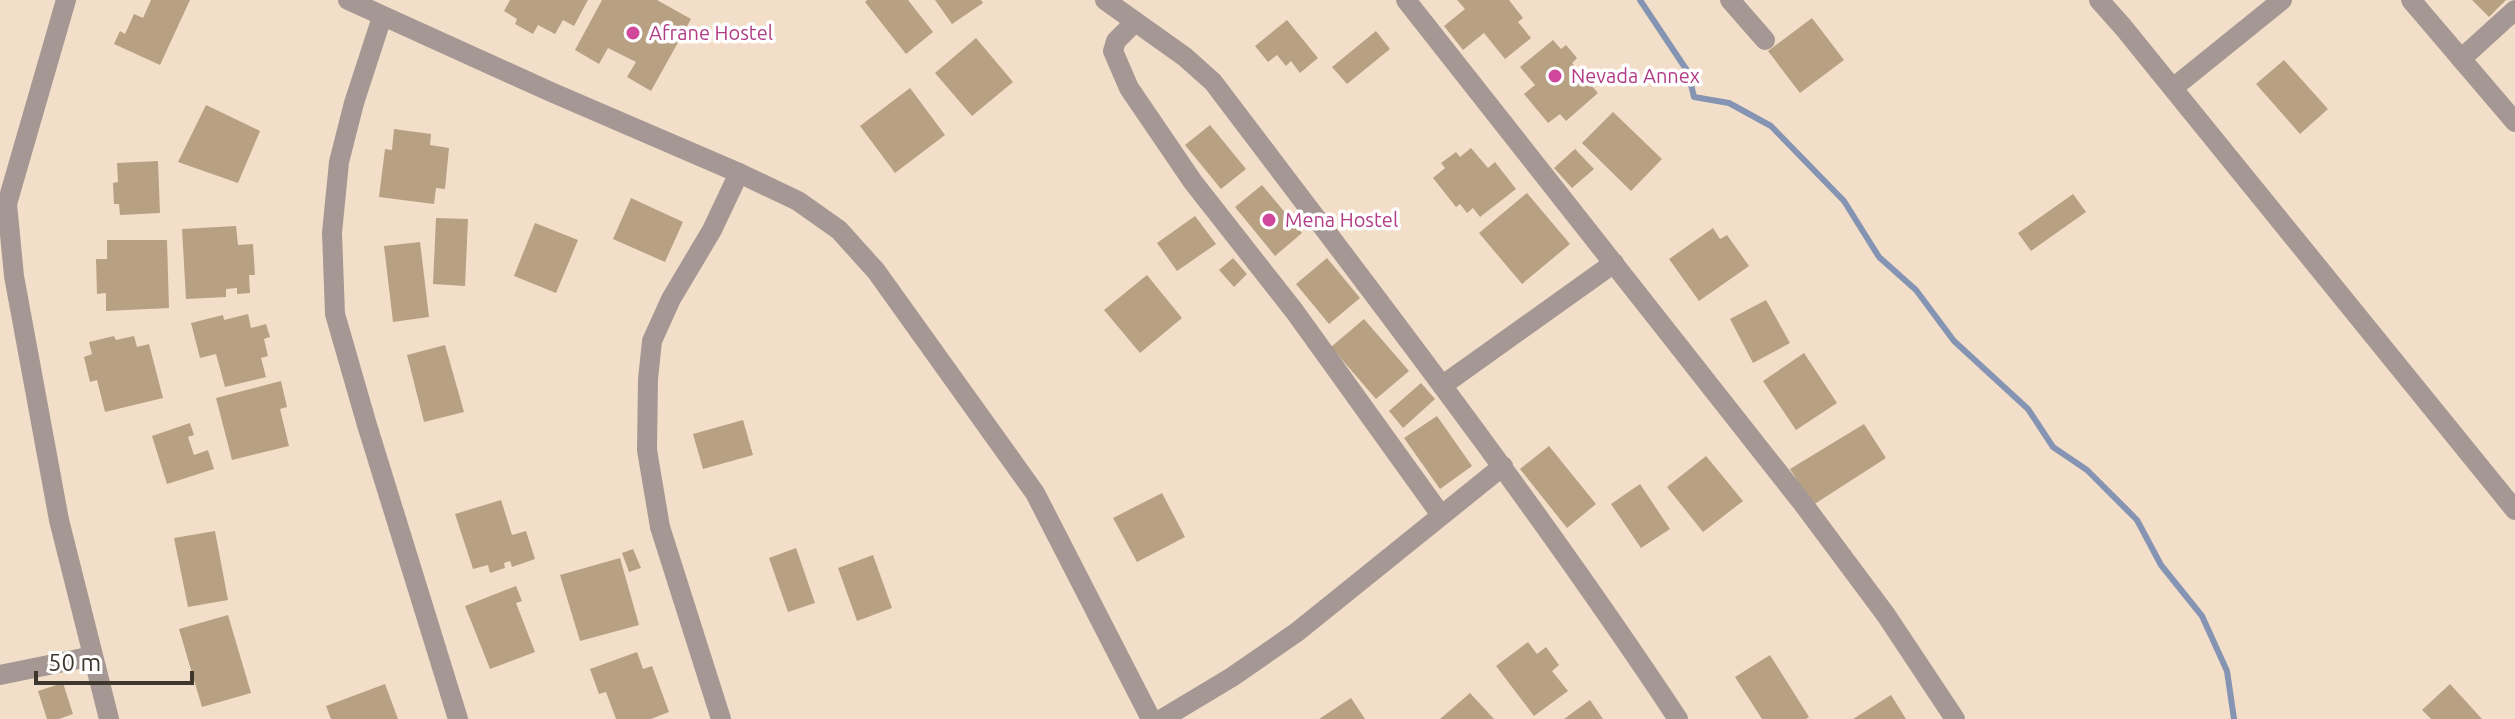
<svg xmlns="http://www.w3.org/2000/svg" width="2515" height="719" font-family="Ubuntu,sans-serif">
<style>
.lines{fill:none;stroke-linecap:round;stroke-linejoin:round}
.stream{stroke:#8494b2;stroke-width:6}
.building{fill:#b8a083}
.minor{stroke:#a59894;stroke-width:20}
.hotel-dot{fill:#d1479c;stroke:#fff;stroke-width:3}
.labels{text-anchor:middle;stroke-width:7;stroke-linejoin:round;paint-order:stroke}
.hotel-label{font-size:20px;fill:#b23c85;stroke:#fff;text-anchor:start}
</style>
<rect width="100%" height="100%" fill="#f3dfc9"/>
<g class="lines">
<path class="stream" d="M1640,0L1688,72L1694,97L1729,103L1771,126L1844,201L1879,257L1916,290L1954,341L2028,409L2053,447L2087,470L2137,520L2161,565L2202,616L2227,671L2234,719"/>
</g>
<g class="building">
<path d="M151,0H190L160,65L114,44L120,31L125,34L134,14L143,18Z"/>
<path d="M510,0H588L574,26L563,20L555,34L538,25L533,34L515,24L517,19L504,11Z"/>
<path d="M602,0H657L691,19L651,91L627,77L636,62L608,48L599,64L575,50Z"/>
<path d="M867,0H908L933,32L906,54L865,2Z"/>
<path d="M935,0H981L983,3L952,24Z"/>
<path d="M1457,0H1509L1523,18L1518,22L1531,38L1505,59L1484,33L1463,50L1444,26L1465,9Z"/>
<path d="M2472,0H2506L2489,17Z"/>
<path d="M1812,18L1844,60L1800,93L1768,51Z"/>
<path d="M1287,20L1318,58L1300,73L1291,61L1286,66L1277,55L1268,62L1255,46Z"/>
<path d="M1376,31L1390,49L1347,84L1332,67Z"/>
<path d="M976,38L1013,82L972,116L935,73Z"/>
<path d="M1553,40L1561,49L1566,45L1577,58L1572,63L1598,93L1566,121L1560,114L1548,123L1524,94L1535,85L1520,67Z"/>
<path d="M2284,60L2328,109L2300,134L2256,84Z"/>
<path d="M910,88L945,135L895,173L860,126Z"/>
<path d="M206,105L260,131L238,183L178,162Z"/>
<path d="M1613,112L1662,159L1631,191L1582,143Z"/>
<path d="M1210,125L1246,169L1221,189L1185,145Z"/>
<path d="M394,129L431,134L430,145L449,148L445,189L436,188L434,204L379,197L385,149L392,150Z"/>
<path d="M1471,148L1488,168L1495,162L1516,189L1480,217L1473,208L1467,213L1460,204L1456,207L1433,178L1445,168L1441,163L1456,152L1460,157Z"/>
<path d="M1575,149L1594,169L1572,188L1554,168Z"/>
<path d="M158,161L160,213L120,215L119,204H114L113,183L118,182L117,163Z"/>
<path d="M1262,185L1302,233L1275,256L1235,207Z"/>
<path d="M1527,193L1570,244L1522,284L1479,233Z"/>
<path d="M2073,194L2086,212L2031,251L2018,233Z"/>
<path d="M631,198L683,222L665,262L613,239Z"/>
<path d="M1195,216L1216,244L1177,271L1157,243Z"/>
<path d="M436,218L468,219L465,286L433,284Z"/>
<path d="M535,223L578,240L556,293L514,276Z"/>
<path d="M236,226L238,245L253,244L255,275H249L250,293L237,294V288L226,289V297L186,299L182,229Z"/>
<path d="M1713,228L1720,239L1727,235L1749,266L1699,301L1669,259Z"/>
<path d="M107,240H167L169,308L106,311V293L97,294L96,259H107Z"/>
<path d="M420,242L429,317L393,322L384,246Z"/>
<path d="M1233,258L1247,274L1234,287L1219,270Z"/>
<path d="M1327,258L1360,298L1329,324L1296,284Z"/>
<path d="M1147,275L1182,318L1140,353L1104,310Z"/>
<path d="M1766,300L1790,343L1753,363L1730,319Z"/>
<path d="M248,314L251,328L266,324L270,337L264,339L268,356L261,358L266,377L225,387L216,354L200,358L191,323L223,315L224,320Z"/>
<path d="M1364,319L1409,371L1376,399L1331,347Z"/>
<path d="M114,336L116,340L134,336L137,347L149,344L163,398L105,412L97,380L90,382L84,357L92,354L89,342Z"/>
<path d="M445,345L464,412L424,422L407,355Z"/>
<path d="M1804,353L1837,403L1796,430L1763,381Z"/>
<path d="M281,381L287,407L280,409L289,446L232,460L216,398Z"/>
<path d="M1421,383L1435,399L1403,428L1389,411Z"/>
<path d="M1437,416L1472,466L1440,489L1404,438Z"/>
<path d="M743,420L753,455L703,469L693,434Z"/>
<path d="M190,423L194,435L188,437L194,455L208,450L214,469L167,484L152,436Z"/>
<path d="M1864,424L1886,458L1813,505L1790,469Z"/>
<path d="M1549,446L1596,504L1567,528L1520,469Z"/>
<path d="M1706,456L1743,501L1703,532L1667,487Z"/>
<path d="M1640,484L1670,529L1641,548L1611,504Z"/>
<path d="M1162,493L1185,537L1137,562L1113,518Z"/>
<path d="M501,500L512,535L526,531L535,559L512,567L510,561L504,563L505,568L490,573L488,565L473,569L455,514Z"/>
<path d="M215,531L228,600L188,607L174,538Z"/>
<path d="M796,548L815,603L788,612L769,558Z"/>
<path d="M633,549L641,568L629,572L622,553Z"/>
<path d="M873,555L892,608L857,621L838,568Z"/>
<path d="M620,558L639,625L580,641L560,575Z"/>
<path d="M516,586L522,601L516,603L535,652L490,669L465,606Z"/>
<path d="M228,615L251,693L202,707L179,629Z"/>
<path d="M1528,642L1537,654L1546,647L1559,665L1552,671L1568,691L1534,716L1496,666Z"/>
<path d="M637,652L643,669L652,666L669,712L651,719H616L606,692L599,694L590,669Z"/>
<path d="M1770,655L1809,717L1806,719H1762L1735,677Z"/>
<path d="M63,683L73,714L59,719H47L38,691Z"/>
<path d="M385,684L398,719H331L326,706Z"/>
<path d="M2450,684L2482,719H2431L2422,710Z"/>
<path d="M1470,693L1494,719H1440Z"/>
<path d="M1891,695L1906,719H1853Z"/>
<path d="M1351,698L1365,719H1319Z"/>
<path d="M1590,700L1603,719H1564Z"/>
</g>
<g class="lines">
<g class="minor">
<path d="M66,0L7,204L14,276L59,520L109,719"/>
<path d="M348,0L551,92L739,173L798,201L839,230L876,271L1035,493L1151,719"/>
<path d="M1105,0L1185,57L1213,82C1372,292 1533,500 1678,719"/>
<path d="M1406,0L1804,505L1886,615L1955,719"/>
<path d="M1730,0L1765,40"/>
<path d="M2099,0L2123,27L2515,510"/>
<path d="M2411,0L2515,122"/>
<path d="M382,17L354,103L339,162L332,233L335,314L367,425L458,719"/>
<path d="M1135,22L1116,41L1113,51L1129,88L1193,182L1295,312L1441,515"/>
<path d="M2461,59L2515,10"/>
<path d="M2173,88L2282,0"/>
<path d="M1443,385L1614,263"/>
<path d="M0,675L93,656"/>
<path d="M721,719L660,527L647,450L648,379L652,341L671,299L712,230L739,173"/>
<path d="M1162,719L1232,677L1297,632L1503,466"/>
</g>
</g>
<g class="hotel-dot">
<circle cx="633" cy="33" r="8"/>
<circle cx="1555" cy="76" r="8"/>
<circle cx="1269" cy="220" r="8"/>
</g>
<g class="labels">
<g class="hotel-label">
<text x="649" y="40">Afrane Hostel</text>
<text x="1571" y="83">Nevada Annex</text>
<text x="1285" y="227">Mena Hostel</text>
</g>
</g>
<path d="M36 671v12h156v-12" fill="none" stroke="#3e372e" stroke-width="4"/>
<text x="48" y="671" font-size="24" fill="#3e372e" stroke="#ffffff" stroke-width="6" paint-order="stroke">50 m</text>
</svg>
